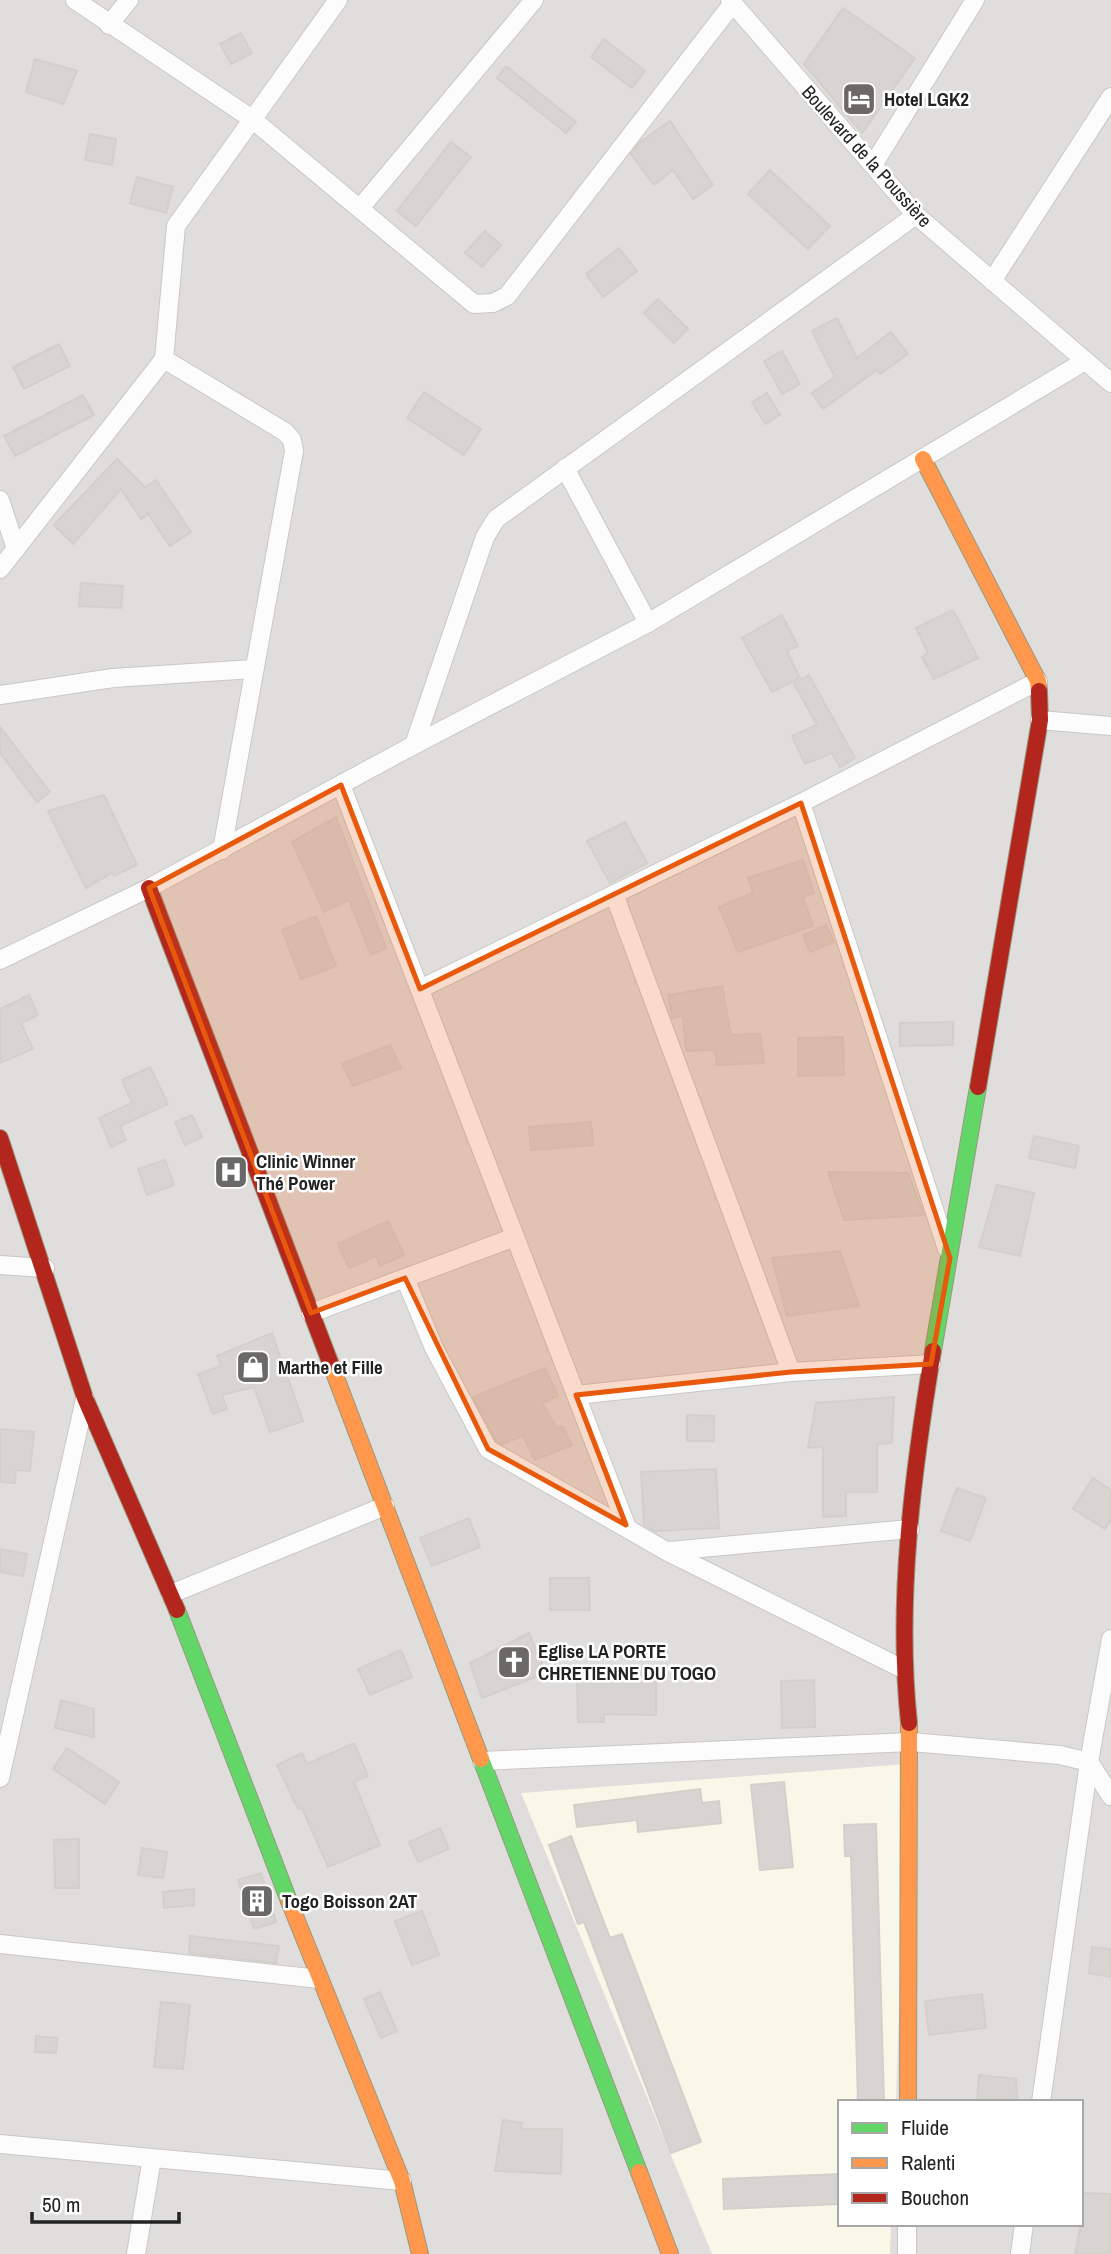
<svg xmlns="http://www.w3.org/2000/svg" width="1111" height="2254" font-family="'Archivo Narrow',sans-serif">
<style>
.residential{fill:#dfdedc;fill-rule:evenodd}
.education{fill:#f8f7e8}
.building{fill:#d7d4d2;stroke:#d3d0cc;stroke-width:2}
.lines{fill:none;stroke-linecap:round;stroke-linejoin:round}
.street-casing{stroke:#c9c8c7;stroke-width:20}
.fast-casing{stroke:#999a82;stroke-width:18}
.slow-casing{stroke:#999a82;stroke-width:18}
.jam-casing{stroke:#999a82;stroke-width:18}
.street{stroke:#fdfcfc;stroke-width:18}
.fast{stroke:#63d668;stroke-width:16}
.slow{stroke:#ff974d;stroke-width:16}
.jam{stroke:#b3261e;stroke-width:16}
.marked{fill:#e8590c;fill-opacity:0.2;stroke:#e8590c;stroke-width:5;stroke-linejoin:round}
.labels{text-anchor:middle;stroke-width:5;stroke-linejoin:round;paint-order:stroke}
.poi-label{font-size:19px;font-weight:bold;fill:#222;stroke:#fff;text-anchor:start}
.street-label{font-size:19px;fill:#222;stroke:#fff}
</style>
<rect width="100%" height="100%" fill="#f0eeeb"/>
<path class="residential" d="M0,0H1111V2254H0ZM840,2102H1081V2224H840Z"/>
<path class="education" d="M907,1764L896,2102H840V2224H891L890,2254H712L521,1793Z"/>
<g class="building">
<path d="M843,8L915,58L862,133L804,64Z"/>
<path d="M241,33L252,53L231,64L220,44Z"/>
<path d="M604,39L645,71L632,88L591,57Z"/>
<path d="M35,59L77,71L63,104L26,92Z"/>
<path d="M506,66L576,122L566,133L497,78Z"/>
<path d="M670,121L713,185L693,199L673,170L654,185L631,154L639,143Z"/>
<path d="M90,134L116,139L112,165L85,160Z"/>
<path d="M451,142L471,157L416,226L397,211Z"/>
<path d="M770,170L830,226L808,249L748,194Z"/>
<path d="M137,177L173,187L166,213L130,203Z"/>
<path d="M485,231L501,245L482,267L465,253Z"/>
<path d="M619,248L637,271L603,297L586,274Z"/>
<path d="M658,299L688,329L674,343L644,313Z"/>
<path d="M837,318L857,358L891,332L908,354L880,374L877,370L823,409L812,393L835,377L812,331Z"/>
<path d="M59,344L70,366L24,389L13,367Z"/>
<path d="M782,351L800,384L782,394L764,361Z"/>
<path d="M424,392L481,429L464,455L407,418Z"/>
<path d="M767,393L780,415L765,424L752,402Z"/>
<path d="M83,395L94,415L15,456L4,436Z"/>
<path d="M117,459L145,487L156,480L191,532L170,546L148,514L141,519L121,489L73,544L54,525Z"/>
<path d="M81,583L123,586L121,608L79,606Z"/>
<path d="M953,610L978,658L934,679L922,657L928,653L916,628Z"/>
<path d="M782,615L798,646L787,651L800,678L772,692L742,638Z"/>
<path d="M809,675L855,758L840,767L832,753L805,764L792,736L817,725L794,684Z"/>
<path d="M0,727L50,792L37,802L0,753Z"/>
<path d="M104,795L137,865L114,876L112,873L86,888L48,811Z"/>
<path d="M336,817L386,948L371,955L349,900L324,912L292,842Z"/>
<path d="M625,822L647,863L610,883L587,841Z"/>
<path d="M803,860L814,893L803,897L813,926L738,952L719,907L753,893L748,878Z"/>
<path d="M316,916L336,966L301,979L282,930Z"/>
<path d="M826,925L834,942L810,952L803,935Z"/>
<path d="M722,986L731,1035L760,1034L764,1063L717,1065L715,1050L686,1051L683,1016L672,1018L668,995Z"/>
<path d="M29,995L38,1015L21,1023L33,1049L0,1063V1009Z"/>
<path d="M953,1022V1045L900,1046V1023Z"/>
<path d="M843,1037L844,1075L798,1076V1038Z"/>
<path d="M390,1045L401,1068L353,1086L342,1064Z"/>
<path d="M150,1067L168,1104L120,1126L126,1140L111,1147L99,1118L132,1103L122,1080Z"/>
<path d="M192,1115L202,1137L185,1145L175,1122Z"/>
<path d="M591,1122L593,1145L531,1150L529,1127Z"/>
<path d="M1034,1136L1079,1146L1075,1168L1029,1158Z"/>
<path d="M165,1160L174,1185L147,1195L138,1169Z"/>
<path d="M828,1172L908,1173L924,1215L844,1220Z"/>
<path d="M997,1185L1034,1193L1020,1256L979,1247Z"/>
<path d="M388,1221L404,1255L380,1266L376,1256L349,1268L338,1244Z"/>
<path d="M840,1251L859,1306L787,1316L772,1258Z"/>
<path d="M272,1333L303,1421L270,1432L254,1387L222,1395L227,1409L213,1414L198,1374L221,1366L217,1356Z"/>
<path d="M545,1368L558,1396L542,1403L557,1428L562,1426L572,1445L535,1460L523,1436L502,1444L496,1441L473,1397Z"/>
<path d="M894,1397L892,1443L877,1444V1492H846V1516L823,1517V1447L808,1448L816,1403Z"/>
<path d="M687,1415L714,1416V1441H687Z"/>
<path d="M0,1429L34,1432L30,1471L16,1470L15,1483L0,1482Z"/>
<path d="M716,1469L719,1528L654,1531L644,1525L641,1472Z"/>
<path d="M1093,1478L1111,1490V1520L1105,1529L1073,1509Z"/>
<path d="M957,1488L986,1498L970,1541L941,1531Z"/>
<path d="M469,1518L480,1547L432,1566L420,1538Z"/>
<path d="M0,1549L27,1554L23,1576L0,1572Z"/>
<path d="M550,1578H589L590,1610H550Z"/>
<path d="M529,1633L546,1673L482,1698L470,1663Z"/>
<path d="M401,1650L412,1677L370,1695L358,1669Z"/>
<path d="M631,1667H656V1715L604,1714V1722H578L577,1678L631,1677Z"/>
<path d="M814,1680L815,1727L782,1728L781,1681Z"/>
<path d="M61,1700L94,1709V1737L55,1728Z"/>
<path d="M354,1743L368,1776L354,1782L380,1845L328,1867L302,1808L298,1809L277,1765L302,1753L307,1764Z"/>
<path d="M67,1748L119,1782L105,1804L53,1769Z"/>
<path d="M784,1782L793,1867L760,1870L751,1785Z"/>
<path d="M700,1789L702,1803L719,1801L721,1823L638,1832L637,1820L577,1827L574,1805Z"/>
<path d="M876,1824L884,2102H858L851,1856H845L844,1825Z"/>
<path d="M440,1828L449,1849L418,1862L409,1842Z"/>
<path d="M571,1836L610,1938L622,1934L701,2142L671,2153L584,1922L578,1924L549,1845Z"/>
<path d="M79,1839V1888H55L54,1840Z"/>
<path d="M142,1848L167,1852L163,1878L138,1875Z"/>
<path d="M261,1873L276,1922L254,1929L238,1880Z"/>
<path d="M194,1889V1905L164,1908L163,1892Z"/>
<path d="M422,1911L439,1955L412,1965L395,1921Z"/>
<path d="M190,1936L279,1946L276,1963L189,1953Z"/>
<path d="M1092,1947L1111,1949V1977L1089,1973Z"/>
<path d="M380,1992L397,2031L381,2038L364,1999Z"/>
<path d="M982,1994L986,2028L929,2035L925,2001Z"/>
<path d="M161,2002L190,2005L183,2069L154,2067Z"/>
<path d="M36,2036L57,2038L56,2053L35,2052Z"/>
<path d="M979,2075L1016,2079L1017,2102H977Z"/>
<path d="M503,2120L522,2123L521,2129H562L561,2174L495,2171Z"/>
<path d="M840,2174V2204L724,2209L723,2179Z"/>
<path d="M1081,2193L1111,2194V2254H1075L1081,2224Z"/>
</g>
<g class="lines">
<g class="street-casing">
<g id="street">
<path d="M75,0L252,119L474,304L493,303L507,296L733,3"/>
<path d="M730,0L916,215L1111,383"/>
<path d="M109,25L129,0"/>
<path d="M873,165L975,0"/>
<path d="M361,207L534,0"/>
<path d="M992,281L1111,97"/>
<path d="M164,359L285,432L292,440L294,451L222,850"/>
<path d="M565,468L648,623"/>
<path d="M0,500L16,549"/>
<path d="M0,569L164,359L176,226L338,0"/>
<path d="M0,695L113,678L253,669"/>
<path d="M1040,720L1111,726"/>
<path d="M414,745L485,537L496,519L916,215"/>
<path d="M341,785L626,1525"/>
<path d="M801,803L947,1249"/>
<path d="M614,894L791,1372"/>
<path d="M0,960L149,888L414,745L648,623L1085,361"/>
<path d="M420,989L801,803L1038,681"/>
<path d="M0,1265L45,1268"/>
<path d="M405,1278L434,1348L488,1449L668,1552L903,1669"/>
<path d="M311,1313L515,1237"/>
<path d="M576,1395L791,1372L931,1364"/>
<path d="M669,1551L910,1529"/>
<path d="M171,1594L385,1506"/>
<path d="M482,1761L911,1742L1060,1755L1089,1762L1111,1796"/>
<path d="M0,1778L85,1399"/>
<path d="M0,1944L319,1979"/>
<path d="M1041,2102L1089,1762L1111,1639"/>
<path d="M0,2144L402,2181"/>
<path d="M136,2254L152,2158"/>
<path d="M907,2254V2224"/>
<path d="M1020,2254L1024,2224"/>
</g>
</g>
<g class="fast-casing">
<g id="fast">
<path d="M933,1351L978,1087"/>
<path d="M177,1610L289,1901"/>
<path d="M481,1759L639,2172"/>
</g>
</g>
<g class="slow-casing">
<g id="slow">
<path d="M923,459L1038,681L1039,691"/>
<path d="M330,1362L481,1759"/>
<path d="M289,1901L402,2181L420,2254"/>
<path d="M908,2102L909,1723"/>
<path d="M639,2172L670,2254"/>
</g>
</g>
<g class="jam-casing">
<g id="jam">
<path d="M149,888L330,1362"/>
<path d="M978,1087L1040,720L1039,691"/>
<path d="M0,1138L85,1398L177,1610"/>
<path d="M909,1723C896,1601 913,1471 933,1351"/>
</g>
</g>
<use href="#street" class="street"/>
<use href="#fast" class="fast"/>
<use href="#slow" class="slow"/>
<use href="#jam" class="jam"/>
</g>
<path class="marked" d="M341,785L420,989L801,803L950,1258L931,1364L791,1372L576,1395L626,1525L488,1449L405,1278L311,1313L149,888Z"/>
<defs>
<g id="hotel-square" transform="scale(1.75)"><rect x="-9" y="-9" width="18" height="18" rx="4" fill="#6a6968" stroke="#fff"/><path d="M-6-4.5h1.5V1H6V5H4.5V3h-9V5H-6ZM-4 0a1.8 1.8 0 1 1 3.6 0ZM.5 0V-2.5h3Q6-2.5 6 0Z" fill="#fff"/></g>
<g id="hospital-square" transform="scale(1.75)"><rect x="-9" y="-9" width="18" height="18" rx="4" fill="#6a6968" stroke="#fff"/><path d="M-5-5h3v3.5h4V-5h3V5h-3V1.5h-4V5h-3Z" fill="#fff"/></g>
<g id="shop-square" transform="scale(1.75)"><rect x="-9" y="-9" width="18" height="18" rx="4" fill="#6a6968" stroke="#fff"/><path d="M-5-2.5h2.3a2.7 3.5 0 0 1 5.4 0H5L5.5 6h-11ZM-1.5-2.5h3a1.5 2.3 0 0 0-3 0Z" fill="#fff"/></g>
<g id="church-square" transform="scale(1.75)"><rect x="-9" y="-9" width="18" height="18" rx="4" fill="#6a6968" stroke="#fff"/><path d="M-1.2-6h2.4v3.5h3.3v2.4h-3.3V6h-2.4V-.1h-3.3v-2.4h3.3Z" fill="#fff"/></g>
<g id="building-square" transform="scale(1.75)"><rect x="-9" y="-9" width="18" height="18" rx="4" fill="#6a6968" stroke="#fff"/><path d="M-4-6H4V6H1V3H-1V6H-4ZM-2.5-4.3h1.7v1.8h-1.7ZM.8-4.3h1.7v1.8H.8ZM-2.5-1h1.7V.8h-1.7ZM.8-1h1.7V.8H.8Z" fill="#fff"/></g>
</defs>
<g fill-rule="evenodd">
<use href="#hotel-square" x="859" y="99"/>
<use href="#hospital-square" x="231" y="1172"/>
<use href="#shop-square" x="253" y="1367"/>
<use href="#church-square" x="514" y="1662"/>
<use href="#building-square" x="257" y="1901"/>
</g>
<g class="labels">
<g class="poi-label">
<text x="884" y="106">Hotel LGK2</text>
<text x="256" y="1168">Clinic Winner<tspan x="256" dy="22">Thé Power</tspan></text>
<text x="278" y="1374">Marthe et Fille</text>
<text x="538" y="1658">Eglise LA PORTE<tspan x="538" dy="22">CHRETIENNE DU TOGO</tspan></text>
<text x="282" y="1908">Togo Boisson 2AT</text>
</g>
<g class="street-label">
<text transform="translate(867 156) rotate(48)" y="7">Boulevard de la Poussière</text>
</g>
</g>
<rect x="838" y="2100" width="245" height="126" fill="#ffffff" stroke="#a7a7a7" stroke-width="2"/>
<rect x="852" y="2123" width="35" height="10" fill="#63d668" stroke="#a7a7a7" stroke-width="2"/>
<text x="901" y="2135" font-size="21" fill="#222222">Fluide</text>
<rect x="852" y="2158" width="35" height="10" fill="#ff974d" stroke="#a7a7a7" stroke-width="2"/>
<text x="901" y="2170" font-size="21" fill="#222222">Ralenti</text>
<rect x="852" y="2193" width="35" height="10" fill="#b3261e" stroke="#a7a7a7" stroke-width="2"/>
<text x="901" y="2205" font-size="21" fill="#222222">Bouchon</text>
<path d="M32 2212v10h147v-10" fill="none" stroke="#222222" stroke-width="3.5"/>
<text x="42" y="2212" font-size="21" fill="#222222" stroke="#ffffff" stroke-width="5" paint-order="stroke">50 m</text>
</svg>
